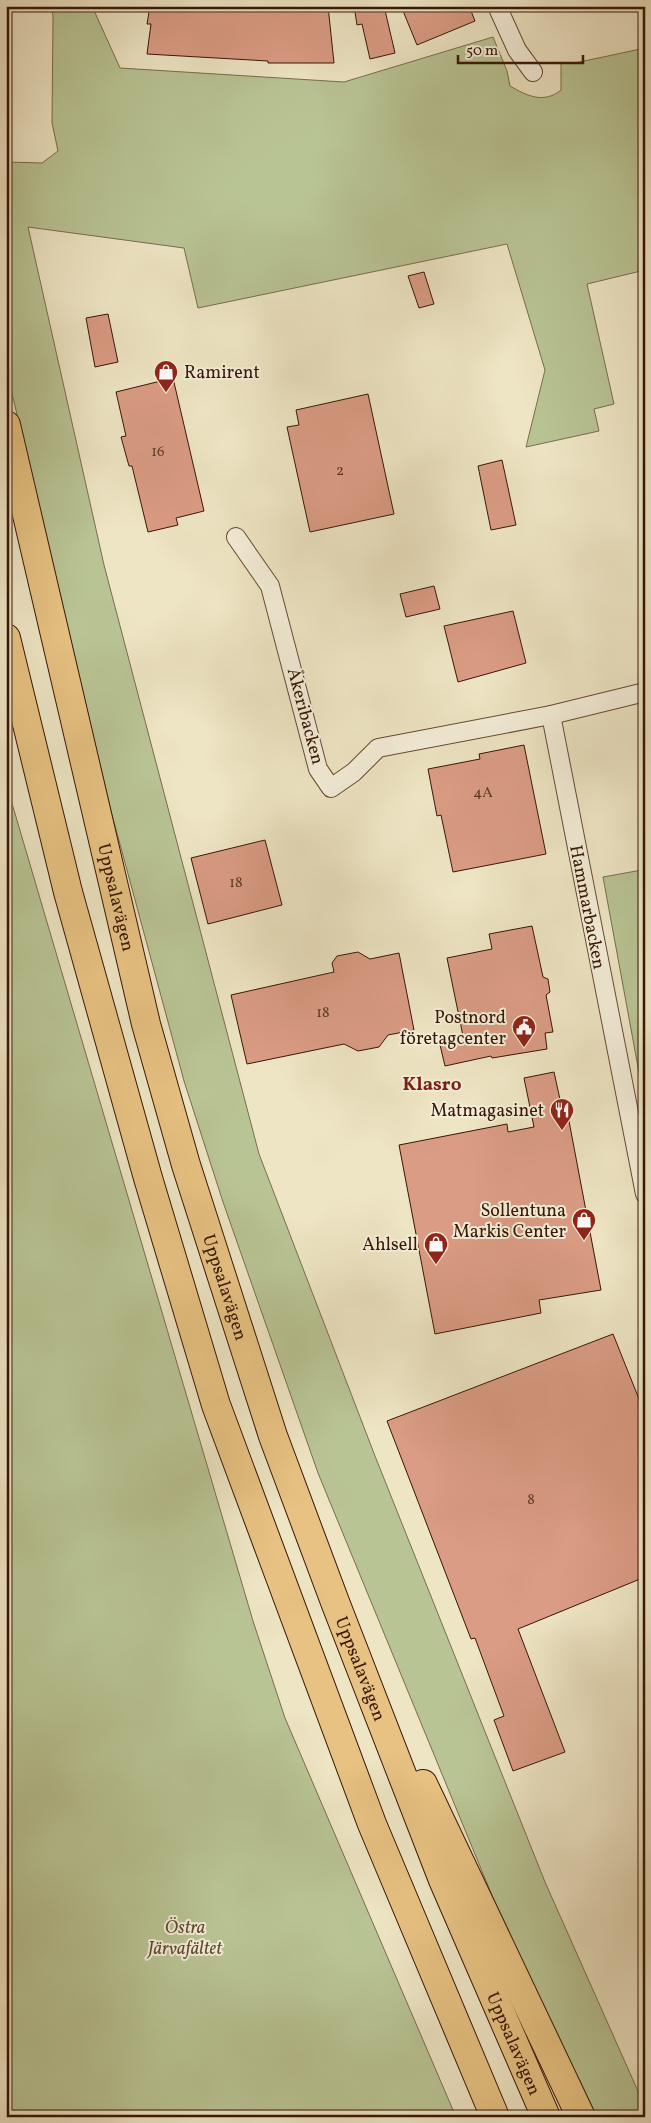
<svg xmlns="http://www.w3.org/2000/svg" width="651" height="2123" font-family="Vollkorn,serif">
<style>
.green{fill:#b9c494;stroke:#786d4c}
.building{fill:#da9c84;stroke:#371605}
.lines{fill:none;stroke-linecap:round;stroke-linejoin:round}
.street-casing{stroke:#654a35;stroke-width:20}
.highway-casing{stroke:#371605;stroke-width:30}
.street{stroke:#f4eed9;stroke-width:18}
.highway{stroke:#e7c282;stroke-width:28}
.labels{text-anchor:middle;stroke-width:4;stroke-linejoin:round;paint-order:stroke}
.number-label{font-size:15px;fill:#603825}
.poi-label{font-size:18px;fill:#371605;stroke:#f4eed9;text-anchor:end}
.street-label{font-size:18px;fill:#371605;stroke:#f4eed9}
.park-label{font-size:18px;font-style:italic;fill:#5e4a30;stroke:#f4eed9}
.neighbourhood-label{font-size:19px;font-weight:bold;fill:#7a1f14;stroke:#f4eed9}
</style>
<rect width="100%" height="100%" fill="#eee5c4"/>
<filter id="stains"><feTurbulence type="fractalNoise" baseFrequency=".004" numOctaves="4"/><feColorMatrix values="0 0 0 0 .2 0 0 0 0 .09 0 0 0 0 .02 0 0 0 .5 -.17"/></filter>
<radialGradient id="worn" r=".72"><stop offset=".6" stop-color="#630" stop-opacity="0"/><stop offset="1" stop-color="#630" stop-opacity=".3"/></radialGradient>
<g class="green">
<path d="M51,6H92L120,68L344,82L493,37L507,71L510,86C527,96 544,104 561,90V63H575L645,48V270L587,284L614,404L594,409L599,431L526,447L545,370L507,244L198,308L184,248L28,227L104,565L259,1154L375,1456L545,1882L645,2107V2117H594L519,1961L318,1473L223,1202L184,1081L111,811L6,368V162L42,163L58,151L52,123L53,16Z"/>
<path d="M6,783L253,1621L285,1718L456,2117H6Z"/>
<path d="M642,870L645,871V1105L603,877Z"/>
</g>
<g class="building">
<path d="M150,6H328L334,63H268V61L147,54L151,24H147Z"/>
<path d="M354,6H384L395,53L370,59L362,24L357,25Z"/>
<path d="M401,6H469L475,21L417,45Z"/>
<path d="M424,272L434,304L419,308L408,276Z"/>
<path d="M108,314L118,362L95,367L86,318Z"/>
<path d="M173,378L204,511L176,518L178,525L148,532L132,466H129L121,437L126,436L116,392Z"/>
<path d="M368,394L394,514L310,532L287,427L299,425L296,410Z"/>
<path d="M502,460L516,525L491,530L478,466Z"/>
<path d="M434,586L440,609L406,617L400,594Z"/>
<path d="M513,611L526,663L458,682L444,626Z"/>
<path d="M524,745L546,854L453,872L441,815L437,816L428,769L480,759L479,754Z"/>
<path d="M265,840L282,905L208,924L191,858Z"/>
<path d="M532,926L543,977L548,979L550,992L546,995L553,1032L545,1033L547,1049L492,1058L491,1056L445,1066L440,1045L464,1041L447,958L492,949L489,934Z"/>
<path d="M358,952L370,959L399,953L414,1030L388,1035L379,1047L358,1051L344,1044L247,1064L231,995L334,972L332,963L337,956Z"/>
<path d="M554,1072L565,1122L569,1121L601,1290L539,1300L541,1313L435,1334L399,1145L507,1124L508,1132L534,1127L524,1078Z"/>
<path d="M613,1334L645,1414V1577L518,1629L565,1752L513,1771L494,1720L504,1716L475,1638L471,1639L387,1421Z"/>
</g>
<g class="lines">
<g class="street-casing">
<g id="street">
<path d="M497,6L517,50L533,72"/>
<path d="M236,537L270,586L318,769L331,788L354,772L378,748L551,715"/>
<path d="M645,692L551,715L645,1194"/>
</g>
</g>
<g class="highway-casing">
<g id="highway">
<path id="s1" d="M6,425L146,1024L186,1165L273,1436L335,1602L443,1880L546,2117"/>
<path d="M6,638L68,892L148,1178L216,1405L372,1824L495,2117"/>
<path d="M423,1784L581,2117"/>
</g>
</g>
<use href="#street" class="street"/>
<use href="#highway" class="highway"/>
</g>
<defs>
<g id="shop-pin" transform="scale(1.25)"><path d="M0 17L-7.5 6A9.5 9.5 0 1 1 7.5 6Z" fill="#8f2418" stroke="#f4eed9"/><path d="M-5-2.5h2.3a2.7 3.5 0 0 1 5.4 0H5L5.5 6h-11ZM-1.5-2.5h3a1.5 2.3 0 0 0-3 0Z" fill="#fff"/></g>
<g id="civic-pin" transform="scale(1.25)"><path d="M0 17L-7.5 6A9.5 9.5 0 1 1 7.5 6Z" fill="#8f2418" stroke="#f4eed9"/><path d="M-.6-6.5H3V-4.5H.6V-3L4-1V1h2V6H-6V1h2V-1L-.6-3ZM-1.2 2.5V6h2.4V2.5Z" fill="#fff"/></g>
<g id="restaurant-pin" transform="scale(1.25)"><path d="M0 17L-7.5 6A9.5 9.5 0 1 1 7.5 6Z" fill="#8f2418" stroke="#f4eed9"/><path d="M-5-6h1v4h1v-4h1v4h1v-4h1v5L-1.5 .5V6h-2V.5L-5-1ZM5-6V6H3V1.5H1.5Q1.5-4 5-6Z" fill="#fff"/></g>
</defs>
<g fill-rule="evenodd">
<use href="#shop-pin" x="166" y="372"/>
<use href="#civic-pin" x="524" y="1027"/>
<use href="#restaurant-pin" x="562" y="1110"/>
<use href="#shop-pin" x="584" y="1220"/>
<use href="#shop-pin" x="436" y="1244"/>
</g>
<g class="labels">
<g class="number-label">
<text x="158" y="456">16</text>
<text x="340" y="475">2</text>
<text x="483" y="797">4A</text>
<text x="236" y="887">18</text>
<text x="323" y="1017">18</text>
<text x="531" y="1504">8</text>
</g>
<g class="poi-label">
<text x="184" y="378" text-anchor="start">Ramirent</text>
<text x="506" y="1023">Postnord<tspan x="506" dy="21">företagcenter</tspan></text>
<text x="544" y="1116">Matmagasinet</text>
<text x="566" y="1216">Sollentuna<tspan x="566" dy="21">Markis Center</tspan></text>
<text x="418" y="1250">Ahlsell</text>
</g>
<g class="street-label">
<text transform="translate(306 716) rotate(75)" y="6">Åkeribacken</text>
<text dy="6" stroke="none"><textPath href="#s1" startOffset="485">Uppsalavägen</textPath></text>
<text transform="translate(588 907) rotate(79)" y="6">Hammarbacken</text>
<text dy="6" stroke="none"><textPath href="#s1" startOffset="890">Uppsalavägen</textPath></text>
<text dy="6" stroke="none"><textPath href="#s1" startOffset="1295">Uppsalavägen</textPath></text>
<text dy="6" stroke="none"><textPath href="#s1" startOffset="1700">Uppsalavägen</textPath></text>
</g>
<g class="park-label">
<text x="185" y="1933">Östra<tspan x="185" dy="21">Järvafältet</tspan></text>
</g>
<g class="neighbourhood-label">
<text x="432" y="1090">Klasro</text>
</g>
</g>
<rect width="651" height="2123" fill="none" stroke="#eee5c4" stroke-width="25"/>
<rect x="8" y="8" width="636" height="2108" fill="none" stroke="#371605" stroke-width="2.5"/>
<rect x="12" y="12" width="626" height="2098" fill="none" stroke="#371605"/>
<path d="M458 55v8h125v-8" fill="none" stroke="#371605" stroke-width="2.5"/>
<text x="466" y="55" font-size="15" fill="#371605" stroke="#f4eed9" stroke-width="4" paint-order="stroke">50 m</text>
<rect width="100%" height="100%" filter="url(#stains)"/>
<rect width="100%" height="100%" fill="url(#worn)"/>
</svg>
